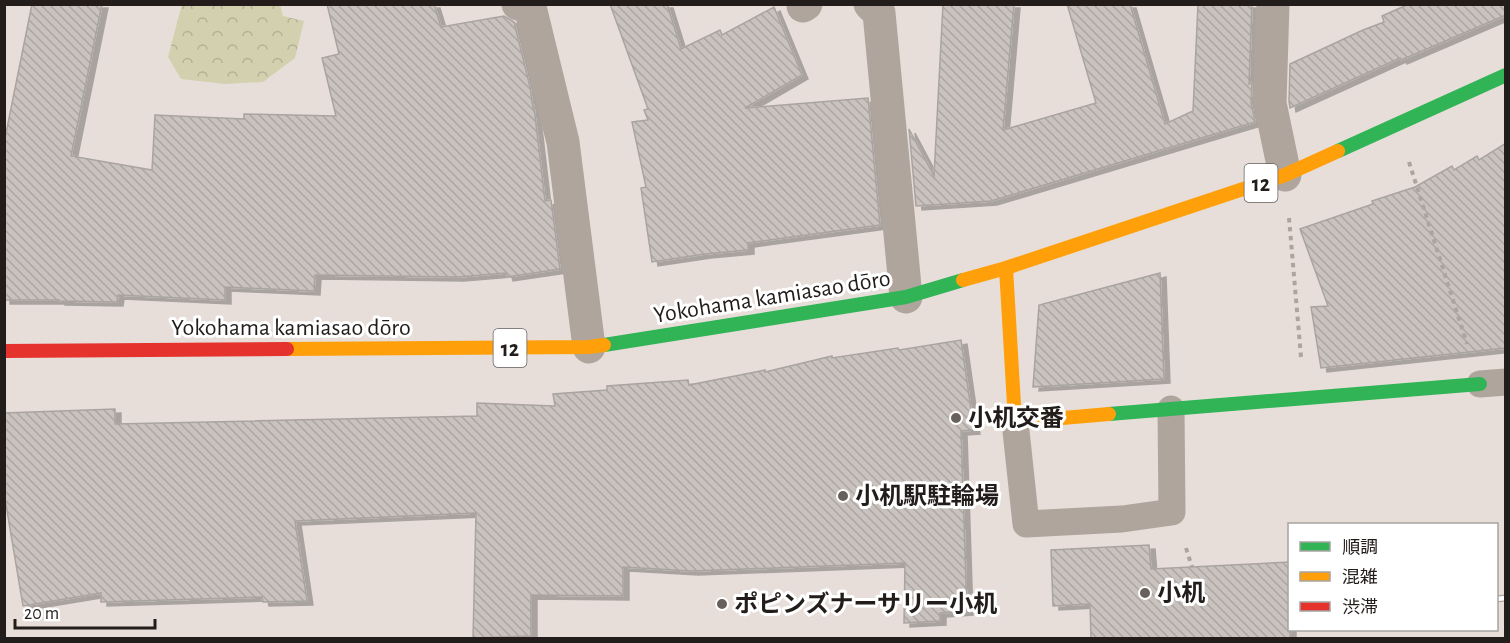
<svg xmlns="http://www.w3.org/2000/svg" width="1510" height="643" font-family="'Alegreya Sans','Noto Sans JP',sans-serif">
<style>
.forest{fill:url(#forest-crowns)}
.building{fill:url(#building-back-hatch);stroke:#aaa4a1;stroke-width:1.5;filter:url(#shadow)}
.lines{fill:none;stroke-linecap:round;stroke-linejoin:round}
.path{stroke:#aea49e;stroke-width:4;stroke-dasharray:4.5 4.5;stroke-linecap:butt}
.lane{stroke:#b0a59d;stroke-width:27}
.street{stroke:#b0a59d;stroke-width:33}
.fast{stroke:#30b455;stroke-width:14}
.slow{stroke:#ff9f0a;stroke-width:14}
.jam{stroke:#e5322d;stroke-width:14}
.rail-casing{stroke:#ada49e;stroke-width:7}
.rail{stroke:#fff;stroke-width:4.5;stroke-dasharray:14;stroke-linecap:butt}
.poi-dot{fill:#67605d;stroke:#fff;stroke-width:2}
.labels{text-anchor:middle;stroke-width:6;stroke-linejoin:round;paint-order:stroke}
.shield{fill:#fff;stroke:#64605f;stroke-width:1.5}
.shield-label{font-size:22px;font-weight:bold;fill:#221c1a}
.street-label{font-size:24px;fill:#221c1a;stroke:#fff}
.poi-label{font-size:24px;font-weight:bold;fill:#221c1a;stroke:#fff;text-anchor:start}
</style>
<defs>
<pattern id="forest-crowns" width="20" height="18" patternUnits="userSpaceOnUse" patternTransform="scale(1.5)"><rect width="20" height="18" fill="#d2d0af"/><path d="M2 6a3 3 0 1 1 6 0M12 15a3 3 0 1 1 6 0" fill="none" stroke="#b4b296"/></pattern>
<pattern id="building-back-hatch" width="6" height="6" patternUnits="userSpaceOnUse" patternTransform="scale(1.5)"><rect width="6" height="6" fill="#c9c2be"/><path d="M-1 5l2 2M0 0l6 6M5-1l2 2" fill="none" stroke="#aca6a3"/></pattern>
<filter id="shadow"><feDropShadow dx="6" dy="4" stdDeviation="0" flood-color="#0004"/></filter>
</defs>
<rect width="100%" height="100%" fill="#e7deda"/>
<path class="forest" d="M182,4L280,5L283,16L304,21L295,58L263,82L225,84L181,79L168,57Z"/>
<g class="building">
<path d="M32,4H102L71,156L152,170L155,115L244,119V114L336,116L322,58L339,54L327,4H434L441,27L504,16L514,22L530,87L533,108L534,107L545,201L551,200L560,269L507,277L506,273L458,277L315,275L314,291L225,287V300L118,295L117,302L59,301V300H4V143Z"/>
<path d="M610,4H667L681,49L720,30L722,35L774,7L802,75L745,108L868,98L880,225L748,243V250L705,254L652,262L641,188L646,187L632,122L648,120L644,110L648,109Z"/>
<path d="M943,4H1014L1003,130L1096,103L1067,4H1130L1165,124L1193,111L1198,4H1252L1249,84L1252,83L1251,103L1255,122L991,201L916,206L909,129L934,176Z"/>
<path d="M1409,4H1506V15L1401,60L1400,58L1290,108L1289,101L1290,64L1363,30L1384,22L1382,16Z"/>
<path d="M1506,143V348L1321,368L1311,307L1328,306L1300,229L1373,204L1372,201L1415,187L1452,166L1454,170L1477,156L1479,160Z"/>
<path d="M1160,273L1164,379L1033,387L1039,305Z"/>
<path d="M961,340L974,430L961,431L967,611L940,613V621L904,623L905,563L692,571L623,567V596L531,595V636L473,638L476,513L295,521L307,601L263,602L262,597L101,602V593L23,606L4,493V413L115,409V424L477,416V403L555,406L553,394L607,390V386L688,380L689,385L765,370V372L832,356V358L898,348L899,350Z"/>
<path d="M1149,545L1151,569L1290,562V639H1091L1090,604L1053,606L1051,550Z"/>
</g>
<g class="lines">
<g class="path">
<path d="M1409,162L1467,344"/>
<path d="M1289,218L1301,357"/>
<path d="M1186,548L1192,567"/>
</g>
<g class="lane">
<path d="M1480,384L1506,382"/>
<path d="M1015,422L1026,524L1122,519L1172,512L1171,409"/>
</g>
<g class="street">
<path d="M518,4L530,7L563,142L589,347"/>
<path d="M870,4L879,13L906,297"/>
<path d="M1273,4L1270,103L1285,175"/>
<path d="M803,6L806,4"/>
</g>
<g class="fast">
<path d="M1338,151L1506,75"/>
<path d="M604,345L906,297L963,280"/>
<path d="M1109,414L1480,384"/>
</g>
<g class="slow">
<path d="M1006,268L1015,422L1109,414"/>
<path d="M963,280L1006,268L1285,175L1338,151"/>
<path d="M287,349L589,347L604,345"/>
</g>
<path class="jam" d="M4,351L287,349"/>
<g class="rail-casing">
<path id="rail" d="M1496,599L1506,598"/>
</g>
<use href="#rail" class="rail"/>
</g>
<g class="poi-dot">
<circle cx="956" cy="418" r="6"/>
<circle cx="843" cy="496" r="6"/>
<circle cx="1145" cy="593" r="6"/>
<circle cx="722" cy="604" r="6"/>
</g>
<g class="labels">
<g class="shield">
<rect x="1244.5" y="164" width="33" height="38" rx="4.5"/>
<rect x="493.5" y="329" width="33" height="38" rx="4.5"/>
</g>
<g class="shield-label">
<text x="1261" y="191">12</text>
<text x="510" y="356">12</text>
</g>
<g class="street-label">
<text transform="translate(772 296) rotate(-9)" y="8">Yokohama kamiasao dōro</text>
<text x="291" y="335">Yokohama kamiasao dōro</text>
</g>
<g class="poi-label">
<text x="968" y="426">小机交番</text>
<text x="855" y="504">小机駅駐輪場</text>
<text x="1157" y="601">小机</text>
<text x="734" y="612">ポピンズナーサリー小机</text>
</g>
</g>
<rect width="1510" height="643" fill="none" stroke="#221c1a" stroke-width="12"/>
<rect x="1288" y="523" width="210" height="108" fill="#ffffff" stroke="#a7a4a3" stroke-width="1.5"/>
<rect x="1300" y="542" width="30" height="9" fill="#30b455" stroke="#a7a4a3" stroke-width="1.5"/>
<text x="1342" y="553" font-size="18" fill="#221c1a">順調</text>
<rect x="1300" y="572" width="30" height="9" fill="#ff9f0a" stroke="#a7a4a3" stroke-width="1.5"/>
<text x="1342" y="583" font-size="18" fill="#221c1a">混雑</text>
<rect x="1300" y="602" width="30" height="9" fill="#e5322d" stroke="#a7a4a3" stroke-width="1.5"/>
<text x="1342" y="613" font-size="18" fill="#221c1a">渋滞</text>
<path d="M15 619v9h140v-9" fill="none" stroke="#221c1a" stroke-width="3"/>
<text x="24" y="619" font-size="18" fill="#221c1a" stroke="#ffffff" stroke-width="4.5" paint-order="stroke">20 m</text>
</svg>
